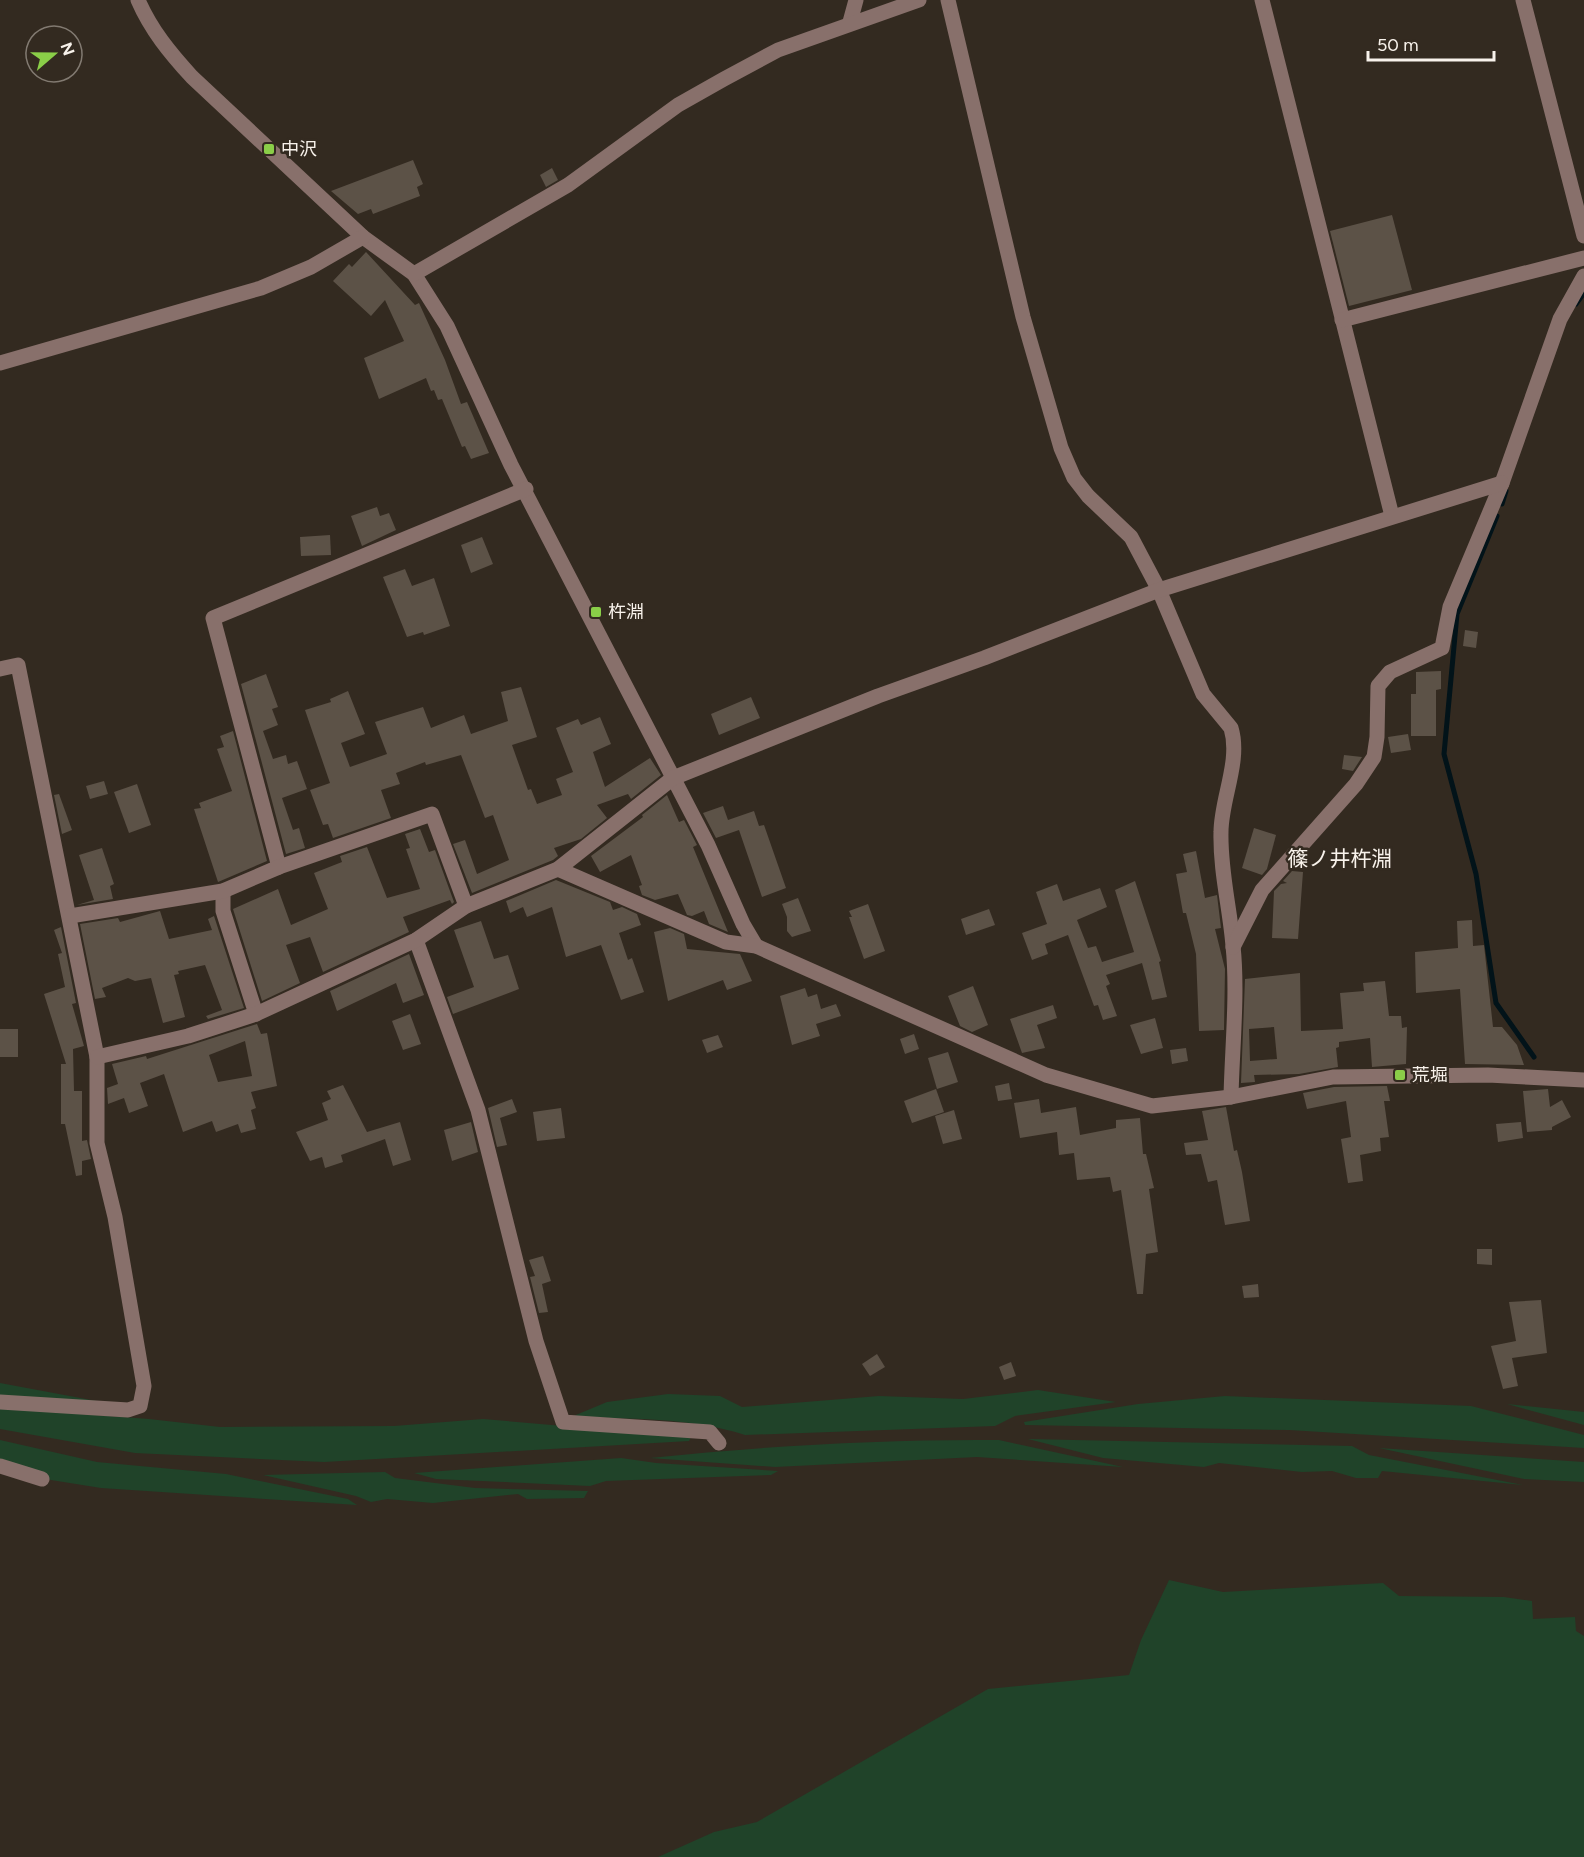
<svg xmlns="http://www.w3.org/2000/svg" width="1584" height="1857" font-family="Figtree,'Noto Sans JP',sans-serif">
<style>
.green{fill:#204329}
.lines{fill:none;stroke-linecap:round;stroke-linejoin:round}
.stream{stroke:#021319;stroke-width:5}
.building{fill:#5c5247;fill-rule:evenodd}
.minor{stroke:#88706b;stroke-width:15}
.poi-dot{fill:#8ace48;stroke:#332a20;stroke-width:2}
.labels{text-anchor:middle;stroke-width:5;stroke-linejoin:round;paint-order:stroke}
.poi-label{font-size:18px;fill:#f8f2eb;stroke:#332a20;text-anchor:start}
.quarter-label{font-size:21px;fill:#f8f2eb;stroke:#332a20}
</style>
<rect width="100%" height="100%" fill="#332a20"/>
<g class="green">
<path d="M0,1383L118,1405L0,1396Z"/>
<path d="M1038,1390L1116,1402L1015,1416L995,1426L745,1435C690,1417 628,1419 571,1417L607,1402L668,1394L720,1396L742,1407L879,1396L963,1399Z"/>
<path d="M1225,1396L1471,1406L1584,1435V1448L1289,1430L1025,1425L1024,1422L1138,1404Z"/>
<path d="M1507,1404L1584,1412V1425Z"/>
<path d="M0,1408L149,1419L220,1427L394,1426L483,1419L691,1437L689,1441L324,1462L135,1453L0,1429Z"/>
<path d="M1028,1439L1352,1446L1369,1455L1523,1485L1382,1471L1378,1478H1356L1332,1471L1302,1472L1219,1463L1204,1467L1103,1458Z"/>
<path d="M0,1440L97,1462L226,1474L348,1499L357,1505L101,1488L51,1480L0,1462Z"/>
<path d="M999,1440L1123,1467L977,1457L775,1467L650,1458C766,1446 883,1439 999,1440Z"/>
<path d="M1379,1448L1584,1462V1482L1524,1479Z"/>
<path d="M621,1458L656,1463L778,1471L771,1475L606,1481L590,1486L436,1479L414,1473Z"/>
<path d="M385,1472L395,1478L475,1488L588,1491L584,1498L527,1499L518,1494L433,1503L387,1499L371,1502L356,1496L263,1475Z"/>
<path d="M1169,1580L1223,1592L1383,1583L1399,1596L1504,1597L1532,1601L1533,1619L1575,1617L1576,1631L1584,1636V1857H658L714,1832L757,1822L988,1689L1129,1675L1141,1640Z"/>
</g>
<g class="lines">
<g class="stream">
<path d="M1576,304L1584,293"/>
<path d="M1502,504L1506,491"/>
<path d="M1497,516L1457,614L1444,754L1476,874L1496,1003L1534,1057"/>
</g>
</g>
<g class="building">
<path d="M413,160L423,184L417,187L420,196L373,214L371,209L358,214L331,191Z"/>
<path d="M552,168L558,180L546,187L540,175Z"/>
<path d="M1392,215L1412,290L1349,306L1330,231Z"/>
<path d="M366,252L415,305L419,303L445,360L461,404L467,402L489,453L471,459L465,446L462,447L442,399L438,400L434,390L431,391L426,378L379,399L364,358L404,341L385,300L371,316L333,281L349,264L352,267Z"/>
<path d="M377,507L380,516L389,513L396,530L362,546L351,516Z"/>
<path d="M330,535L331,555L301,556L300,537Z"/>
<path d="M482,537L493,564L471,573L461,545Z"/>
<path d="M405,569L412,586L434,578L450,626L424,635L423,632L407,637L383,577Z"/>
<path d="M1465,630L1478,632L1476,648L1463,646Z"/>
<path d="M1441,671V689L1436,690V736H1411V694H1416V672Z"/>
<path d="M266,674L278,707L272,709L278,725L263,731L273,759L286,755L288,764L297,761L307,789L282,798L293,830L299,828L305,848L286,854L241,684Z"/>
<path d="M521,687L537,737L512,745L528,790L531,789L537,804L562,795L556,779L573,772L556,728L578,719L581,725L600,717L611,744L593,752L605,787L650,758L661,775L631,799L628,794L597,805L607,818L581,839L554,848L558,856L553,860L472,893L453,844L465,840L477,874L509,860L493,815L485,818L461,755L426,765L425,762L396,773L400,784L381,790L391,818L333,838L328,824L323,825L310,790L330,783L305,710L331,702L330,699L348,691L365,734L341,743L350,767L387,754L375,722L423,707L431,728L464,715L471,734L508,721L501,692Z"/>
<path d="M751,697L760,718L719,735L711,714Z"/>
<path d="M233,731L267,861L218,882L194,809L201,808L199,803L232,791L217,749L224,747L220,736Z"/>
<path d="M1408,734L1411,750L1391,753L1388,737Z"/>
<path d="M1344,755L1362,757L1353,771L1342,769Z"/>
<path d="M104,781L108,794L90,799L86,786Z"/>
<path d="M137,784L151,825L129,833L114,792Z"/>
<path d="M59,794L72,830L62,834L54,795Z"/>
<path d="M667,795L679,822L684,820L697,845L693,847L728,932L709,924L704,911L692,916L687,915L678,894L655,900L642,895L639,886L642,885L631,855L600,872L591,856L643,817L642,815Z"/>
<path d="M723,806L728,820L754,811L759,826L764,825L786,888L762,897L739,830L716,838L703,813Z"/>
<path d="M1254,828L1276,835L1267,869L1262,875L1242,868Z"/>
<path d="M420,829L429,852L435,850L454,902L452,904L450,900L403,917L409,932L323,972L310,937L286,945L300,983L262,1001L233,909L278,889L291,925L328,909L314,873L342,862L340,856L367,847L387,898L420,889L406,849L410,848L405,834Z"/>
<path d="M102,848L114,884L110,886L113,899L77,905L94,900L79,855Z"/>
<path d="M1196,851L1205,898L1217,895L1221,928L1215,929L1225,969L1224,1030L1199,1031L1196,954L1186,913H1183L1176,874L1187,872L1183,854Z"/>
<path d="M1292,871L1303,872L1298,939L1272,938L1274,891L1281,884L1287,883L1283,881Z"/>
<path d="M556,880L610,902L613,910L622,907L637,914L641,925L619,933L628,960L632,958L644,992L621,1000L601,945L566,957L552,907L527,917L523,907L510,913L506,901Z"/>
<path d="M1135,881L1161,961L1159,962L1167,997L1152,1000L1142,963L1106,975L1110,984L1106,986L1117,1016L1103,1020L1098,1005L1094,1006L1068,935L1045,944L1048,954L1032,960L1022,933L1047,924L1036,892L1057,884L1063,901L1100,888L1107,907L1077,920L1088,948L1096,946L1102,962L1134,952L1115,890Z"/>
<path d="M798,898L811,931L792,937L787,931V917L782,904Z"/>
<path d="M868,904L885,951L864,959L849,917H852L849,911Z"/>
<path d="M989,909L995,925L966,935L961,919Z"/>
<path d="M160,911L169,939L212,930L208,919L214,916L244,1008L208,1019L206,1016L222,1010L205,965L178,971L179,974L174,975L185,1017L163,1023L151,978L135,981L128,978L102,988L106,997L95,999L80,924L118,918L120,922Z"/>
<path d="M1472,920L1473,946L1484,945L1493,1027H1502L1517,1045L1524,1065L1465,1064L1460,989L1416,993L1415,952L1458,948L1457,921Z"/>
<path d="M481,921L494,959L508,955L519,989L453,1014L447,997L474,987L454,930Z"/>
<path d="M61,927L76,1003L72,1004L84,1046L73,1049L74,1091H82V1141L87,1140L91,1159L82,1161V1175L76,1176L65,1124H61V1064H66L44,994L65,987L58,954L62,953L54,930Z"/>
<path d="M670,928L684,934L687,949L740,954L752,981L727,990L723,980L668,1001L654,932Z"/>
<path d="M409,954L424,995L403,1003L396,983L337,1011L330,991Z"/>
<path d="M1300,973L1301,1031L1343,1029L1340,993L1364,991L1363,983L1385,981L1389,1016H1401L1402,1028L1407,1027L1406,1064L1372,1067L1370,1038L1339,1042V1047L1336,1048L1338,1067L1299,1074L1254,1075L1255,1082L1241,1083L1245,979ZM1274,1027L1277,1059L1250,1061L1249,1029Z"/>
<path d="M973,986L988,1025L972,1032L960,1026L948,996Z"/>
<path d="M805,988L808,997L817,994L821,1009L836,1004L841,1016L816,1024L820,1036L792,1045L780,996Z"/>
<path d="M1053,1005L1057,1018L1037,1025L1045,1048L1022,1053L1010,1019Z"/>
<path d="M410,1014L421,1044L403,1050L392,1021Z"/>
<path d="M1155,1018L1163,1048L1141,1054L1130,1025Z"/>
<path d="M257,1024L261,1034L267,1033L277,1086L251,1092L256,1108L251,1110L256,1129L241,1133L238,1124L216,1132L212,1121L183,1132L164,1074L140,1083L148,1106L129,1113L124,1098L108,1104L107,1088L118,1084L112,1064L146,1056L147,1059ZM245,1041L252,1076L218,1082L209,1055Z"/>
<rect x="0" y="1029" width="18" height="28"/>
<path d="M914,1034L919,1049L905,1054L900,1039Z"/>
<path d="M718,1035L723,1047L707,1053L702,1040Z"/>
<path d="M1186,1048L1188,1061L1172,1064L1170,1050Z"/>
<path d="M948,1052L958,1082L937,1089L928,1058Z"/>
<path d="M1009,1083L1012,1099L998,1101L995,1086Z"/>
<path d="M343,1085L367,1132L400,1122L411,1160L393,1166L385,1139L341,1155L343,1162L325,1168L322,1157L310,1161L296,1132L328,1120L322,1103L331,1099L327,1091Z"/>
<path d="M1387,1086L1390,1101H1384L1389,1137L1380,1138L1381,1151L1360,1155L1363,1181L1348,1183L1341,1139L1351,1137L1346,1101L1307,1109L1303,1093L1334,1087Z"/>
<path d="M936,1089L944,1112L912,1123L904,1101Z"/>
<path d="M1548,1089L1550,1107L1562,1100L1571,1117L1552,1127V1130L1527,1132L1523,1091Z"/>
<path d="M512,1099L517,1112L500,1118L507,1145L497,1147L488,1108Z"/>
<path d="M1039,1099L1041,1113L1076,1107L1080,1135L1116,1128V1120L1140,1118L1143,1154H1146L1154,1188L1149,1189L1158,1252L1146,1254L1143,1294H1137L1121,1190L1113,1192L1110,1177L1077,1180L1074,1153L1059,1155L1057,1132L1020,1138L1014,1103Z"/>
<path d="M1226,1107L1234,1151L1237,1150L1242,1172L1250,1221L1225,1225L1217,1180L1208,1182L1201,1154L1186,1155L1184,1143L1208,1140L1202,1111Z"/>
<path d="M561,1108L565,1138L537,1141L533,1112Z"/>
<path d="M954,1110L962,1139L943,1144L935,1116Z"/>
<path d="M471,1122L478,1152L452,1161L444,1130Z"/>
<path d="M1521,1122L1523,1138L1498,1142L1496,1124Z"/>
<path d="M1477,1249H1492V1265L1477,1264Z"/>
<path d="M543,1256L551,1281L542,1284L548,1312L539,1313L530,1277L535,1276L529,1260Z"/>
<path d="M1258,1284L1259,1297L1244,1298L1242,1286Z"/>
<path d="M1541,1300L1547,1353L1512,1358L1518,1386L1503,1389L1491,1346L1516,1341L1509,1302Z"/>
<path d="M877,1354L885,1367L870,1376L862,1364Z"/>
<path d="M1011,1362L1016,1376L1004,1380L999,1367Z"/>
</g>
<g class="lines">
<g class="minor">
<path d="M138,0C151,30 170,53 192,77L363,237L414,274L447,326L511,465L708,845L743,924L756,946"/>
<path d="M948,0L1023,317L1061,448L1074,478L1088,496L1131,537L1159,590L1203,694L1231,728C1241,761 1221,799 1221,832C1220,871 1230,908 1233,946C1238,992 1232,1050 1231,1097"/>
<path d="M1262,0L1392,516"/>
<path d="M1523,0L1584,236"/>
<path d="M850,22L856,0"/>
<path d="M414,274L568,185L678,105L724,79L778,50L919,0"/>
<path d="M1342,320L1584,258"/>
<path d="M0,363L261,288L311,267L363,237"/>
<path d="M0,669L18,665L97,1057V1143L115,1217L144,1386L140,1406L128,1410L0,1402"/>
<path d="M279,867L213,618L526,489"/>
<path d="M558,869L726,942L756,946L1046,1075L1152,1106L1231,1097L1333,1077L1488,1075L1584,1080"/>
<path d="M223,891V911L256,1014"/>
<path d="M70,916L223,891L279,867L432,814L466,906"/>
<path d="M416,940L478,1110L536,1341L563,1422L710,1432L719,1443"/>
<path d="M1233,947L1262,890L1356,784L1374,757L1377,737L1378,686L1390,672L1442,648L1450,607L1502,483L1560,319L1584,276"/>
<path d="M97,1057L188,1036L256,1014L416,940L466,906L558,869L673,778L878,696L984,658L1159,590L1502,483"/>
<path d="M0,1466L42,1479"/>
</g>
</g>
<g class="poi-dot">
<rect x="263" y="143" width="12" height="12" rx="3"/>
<rect x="590" y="606" width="12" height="12" rx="3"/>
<rect x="1394" y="1069" width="12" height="12" rx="3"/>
</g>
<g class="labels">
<g class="poi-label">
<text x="281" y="155">中沢</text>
<text x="608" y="618">杵淵</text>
<text x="1412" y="1081">荒堀</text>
</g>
<g class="quarter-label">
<text x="1340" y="866">篠ノ井杵淵</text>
</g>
</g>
<g transform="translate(54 54) rotate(70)"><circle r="28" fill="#332a20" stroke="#827a71" stroke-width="1.5"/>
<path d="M0-4.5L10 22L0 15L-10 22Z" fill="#8ace48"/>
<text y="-9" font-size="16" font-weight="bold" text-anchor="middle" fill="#f8f2eb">N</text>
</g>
<path d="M1368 51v9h126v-9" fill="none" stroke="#f8f2eb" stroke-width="3"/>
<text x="1377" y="51" font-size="18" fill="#f8f2eb" stroke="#332a20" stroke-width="4.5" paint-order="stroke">50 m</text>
</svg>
